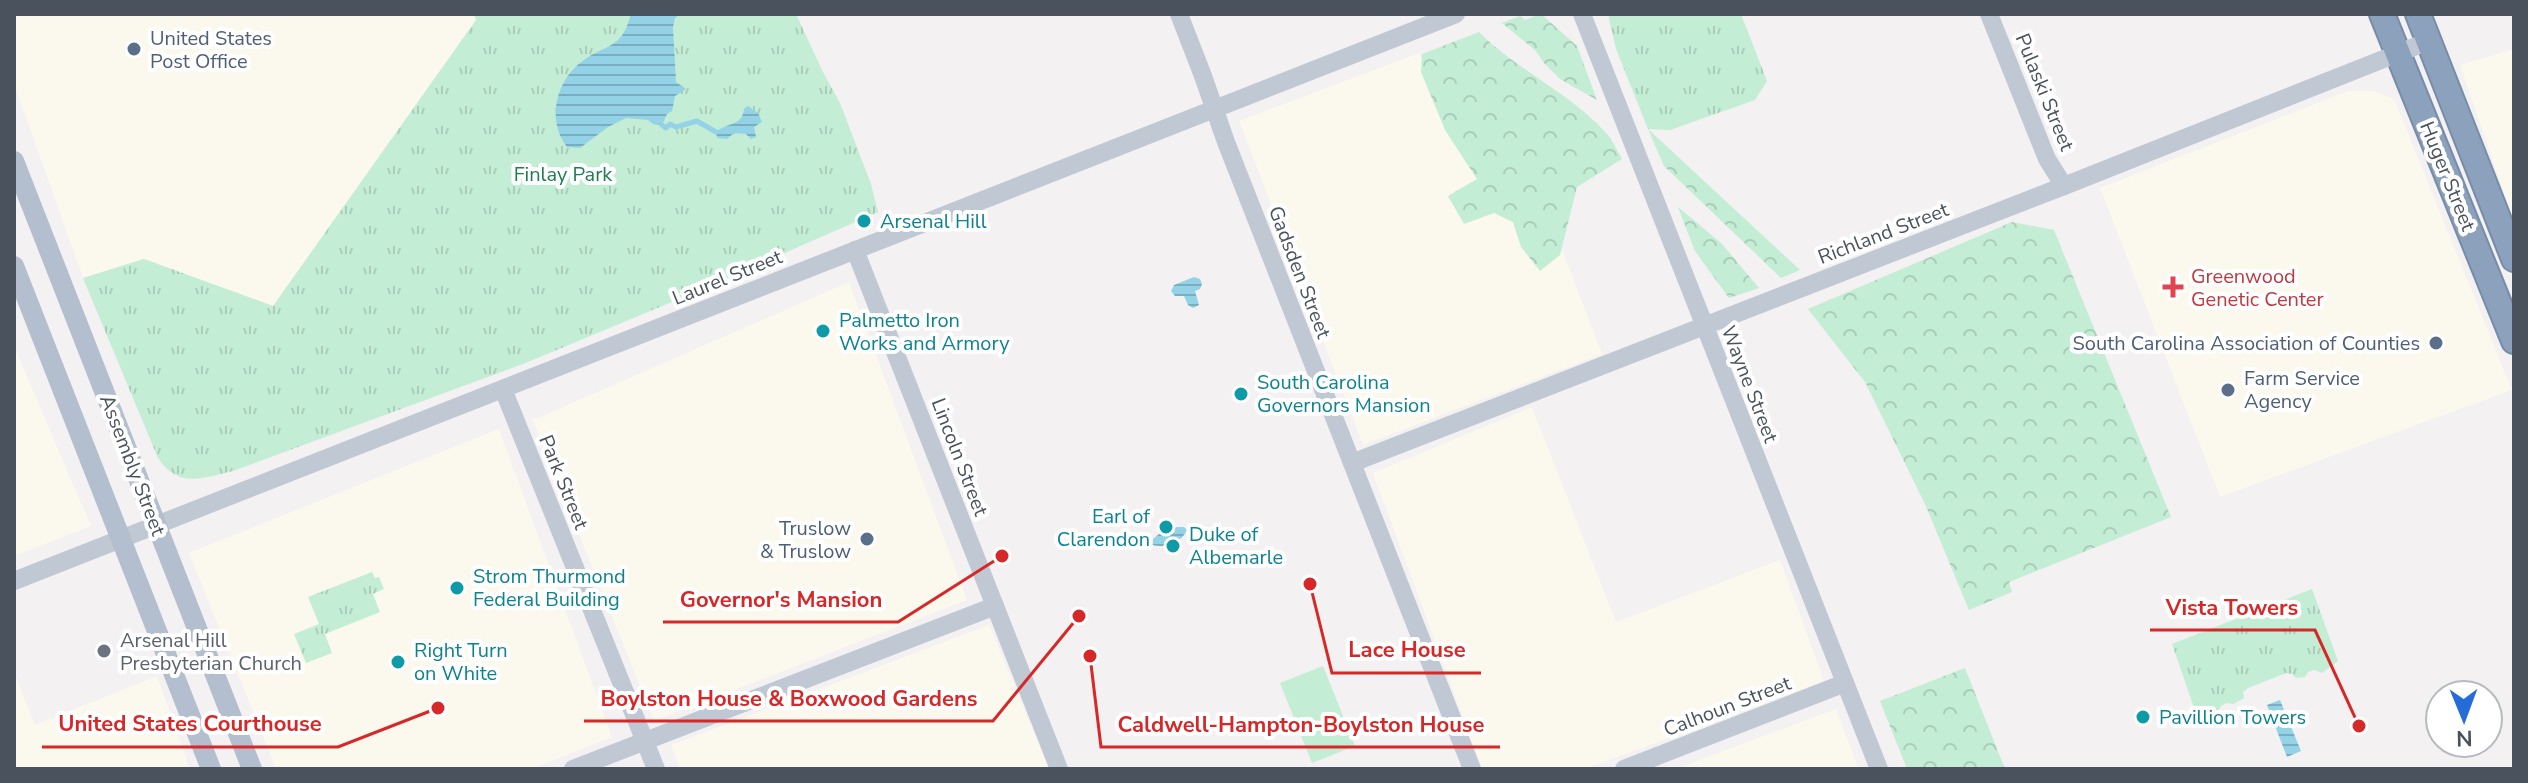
<svg xmlns="http://www.w3.org/2000/svg" width="2528" height="783" font-family="'Nunito Sans',sans-serif">
<style>
.commercial{fill:#fbf8ed}
.grass{fill:url(#grass-tufts)}
.forest{fill:url(#forest-crowns)}
.pitch{fill:#c3edd5}
.water{fill:url(#water-rules)}
.lines{fill:none;stroke-linecap:round;stroke-linejoin:round}
.stream{stroke:#93d2e7;stroke-width:5}
.highway-casing{stroke:#778ca8;stroke-width:28}
.secondary{stroke:#c0c8d3;stroke-width:18}
.primary{stroke:#b3bfce;stroke-width:20}
.highway{stroke:#8ca1bc;stroke-width:24}
.service-dot{fill:#5c6f8a;stroke:#fff;stroke-width:3}
.culture-dot{fill:#0f9aa8;stroke:#fff;stroke-width:3}
.health-dot{fill:#e0444e;stroke:#fff;stroke-width:3}
.worship-dot{fill:#6b7280;stroke:#fff;stroke-width:3}
.labels{text-anchor:middle;stroke-width:8;stroke-linejoin:round;paint-order:stroke}
.service-label{font-size:20px;fill:#4e5e75;stroke:#fff;text-anchor:start}
.street-label{font-size:20px;fill:#4a535d;stroke:#fff}
.park-label{font-size:20px;fill:#1d7c51;stroke:#fff}
.culture-label{font-size:20px;fill:#0d838f;stroke:#fff;text-anchor:start}
.health-label{font-size:20px;fill:#be3a42;stroke:#fff;text-anchor:start}
.worship-label{font-size:20px;fill:#5b616d;stroke:#fff;text-anchor:start}
.leader{fill:none;stroke:#d62828;stroke-width:3}
.callout-dot{fill:#d62828;stroke:#fff;stroke-width:3}
.callout-label{font-size:22px;text-anchor:middle;font-weight:bold;fill:#d62828;stroke:#fff;stroke-width:8;stroke-linejoin:round;paint-order:stroke}
</style>
<defs>
<pattern id="grass-tufts" width="24" height="20" patternUnits="userSpaceOnUse" patternTransform="scale(2)"><rect width="24" height="20" fill="#c3edd5"/><path d="M3 7l-1-3M5 7V3M7 7l1-3M15 17l-1-3M17 17v-4M19 17l1-3" fill="none" stroke="#a9cdb9"/></pattern>
<pattern id="forest-crowns" width="20" height="18" patternUnits="userSpaceOnUse" patternTransform="scale(2)"><rect width="20" height="18" fill="#c3edd5"/><path d="M2 6a3 3 0 1 1 6 0M12 15a3 3 0 1 1 6 0" fill="none" stroke="#a9cdb9"/></pattern>
<pattern id="water-rules" width="6" height="5" patternUnits="userSpaceOnUse" patternTransform="scale(2)"><rect width="6" height="5" fill="#93d2e7"/><path d="M0 2.5h6" fill="none" stroke="#7aadbe"/></pattern>
</defs>
<rect width="100%" height="100%" fill="#f3f1f1"/>
<g class="commercial">
<path d="M14,14H474L476,20L273,306L144,259L83,278L14,84Z"/>
<path d="M2514,49V223L2460,65Z"/>
<path d="M1419,53L1450,133L1509,110L1602,354L1363,445L1239,121Z"/>
<path d="M2348,91H2374L2394,99L2512,390L2220,497L2100,188Z"/>
<path d="M849,282L967,600L654,721L533,420Z"/>
<path d="M14,346L91,526L14,556Z"/>
<path d="M1532,407L1616,622L1780,560L1824,681L1585,769H1482L1373,473Z"/>
<path d="M499,429L612,737L532,769H276L189,553Z"/>
<path d="M989,625L1049,769H680L671,745Z"/>
<path d="M14,671L35,725L157,676L190,769H14Z"/>
<path d="M1836,709L1859,769H1675Z"/>
</g>
<g class="grass">
<path d="M474,14H796L823,72L840,103L871,184L878,212L698,291L528,362L233,471C202,478 179,489 158,458L83,278L144,259L273,306L476,20Z"/>
<path d="M1608,14H1741L1767,81L1755,100L1670,130L1648,129L1616,49Z"/>
<path d="M372,572L375,578L379,577L384,589L373,594L380,612L325,634L332,653L306,663L294,634L319,624L308,597Z"/>
<path d="M2312,589L2338,661L2322,673L2314,670L2308,672L2305,677L2296,678L2292,674L2286,673L2248,688L2243,692L2244,698L2233,704L2226,703L2220,707L2219,713L2198,719L2172,644Z"/>
</g>
<g class="forest">
<path d="M1541,14L1577,46L1597,100L1560,79L1544,63L1536,51L1502,23L1520,16L1525,20Z"/>
<path d="M1479,32C1518,71 1570,93 1606,133C1613,140 1617,151 1622,159L1577,187L1560,255L1540,271L1521,247L1513,222L1494,213L1464,224L1448,196L1477,179L1445,130L1421,72L1422,54Z"/>
<path d="M1648,129L1800,270L1781,278L1664,166Z"/>
<path d="M1678,207L1722,244L1759,288L1729,298L1695,251Z"/>
<path d="M2012,222L2054,230L2171,517L2009,582L2012,592L1969,610L1925,504L1865,382L1808,309Z"/>
<path d="M1965,668L2005,769H1907L1880,701Z"/>
</g>
<path class="pitch" d="M1323,666L1355,746L1312,763L1280,683Z"/>
<g class="water">
<path d="M631,14H681L675,18L673,27L676,82L686,89L675,96L672,111L667,114L662,125L653,124L648,120L626,118L608,127L580,148L567,147C546,120 556,79 584,60C594,52 607,49 617,41C625,34 628,24 631,14Z"/>
<path d="M748,106L758,113L762,122L754,127L756,137L751,139L746,134L734,133L727,139L717,138L716,132C727,122 742,127 744,109Z"/>
<path d="M1194,277L1200,279L1202,284L1200,289L1195,291L1199,305L1193,308L1188,305L1184,296H1175L1171,291L1174,285Z"/>
<path d="M1178,527H1184L1187,530C1180,544 1166,548 1152,545L1153,539L1165,529Z"/>
<path d="M2280,700L2301,751L2287,757L2267,705Z"/>
</g>
<g class="lines">
<path class="stream" d="M662,125L666,128L670,124L676,127L697,121L716,132"/>
<g class="highway-casing">
<g id="highway">
<path d="M2382,14L2514,341"/>
<path d="M2418,14L2514,259"/>
</g>
</g>
<g class="secondary">
<path d="M1179,14L1203,76L1226,142L1472,769"/>
<path d="M1582,14L1879,769"/>
<path d="M1989,14L2047,159L2064,186"/>
<path d="M855,250L1059,769"/>
<path d="M503,389L656,769"/>
<path d="M1352,463L2064,186L2429,41"/>
<path d="M14,581L1456,14"/>
<path d="M573,769L995,606"/>
<path d="M1624,769L1845,683"/>
</g>
<g class="primary">
<path d="M14,161L252,769"/>
<path d="M14,266L211,769"/>
</g>
<use href="#highway" class="highway"/>
</g>
<g class="service-dot">
<circle cx="134" cy="49" r="8"/>
<circle cx="2436" cy="343" r="8"/>
<circle cx="2228" cy="390" r="8"/>
<circle cx="867" cy="539" r="8"/>
</g>
<g class="culture-dot">
<circle cx="864" cy="221" r="8"/>
<circle cx="823" cy="331" r="8"/>
<circle cx="1241" cy="394" r="8"/>
<circle cx="1166" cy="527" r="8"/>
<circle cx="1173" cy="546" r="8"/>
<circle cx="457" cy="588" r="8"/>
<circle cx="398" cy="662" r="8"/>
<circle cx="2143" cy="717" r="8"/>
</g>
<path class="health-dot" d="M2169 275h8v8h8v8h-8v8h-8v-8h-8v-8h8z"/>
<circle class="worship-dot" cx="104" cy="651" r="8"/>
<g class="labels">
<g class="service-label">
<text x="150" y="45">United States<tspan x="150" dy="23">Post Office</tspan></text>
<text x="2420" y="350" text-anchor="end">South Carolina Association of Counties</text>
<text x="2244" y="385">Farm Service<tspan x="2244" dy="23">Agency</tspan></text>
<text x="851" y="535" text-anchor="end">Truslow<tspan x="851" dy="23">&amp; Truslow</tspan></text>
</g>
<g class="street-label">
<text transform="translate(2045 92) rotate(68)" y="7">Pulaski Street</text>
<text transform="translate(2448 176) rotate(68)" y="7">Huger Street</text>
<text transform="translate(1883 233) rotate(-21)" y="7">Richland Street</text>
<text transform="translate(1300 272) rotate(69)" y="7">Gadsden Street</text>
<text transform="translate(727 277) rotate(-22)" y="7">Laurel Street</text>
<text transform="translate(1750 384) rotate(69)" y="7">Wayne Street</text>
<text transform="translate(960 457) rotate(69)" y="7">Lincoln Street</text>
<text transform="translate(133 465) rotate(69)" y="7">Assembly Street</text>
<text transform="translate(564 482) rotate(68)" y="7">Park Street</text>
<text transform="translate(1727 706) rotate(-21)" y="7">Calhoun Street</text>
</g>
<g class="park-label">
<text x="563" y="181">Finlay Park</text>
</g>
<g class="culture-label">
<text x="880" y="228">Arsenal Hill</text>
<text x="839" y="327">Palmetto Iron<tspan x="839" dy="23">Works and Armory</tspan></text>
<text x="1257" y="389">South Carolina<tspan x="1257" dy="23">Governors Mansion</tspan></text>
<text x="1150" y="523" text-anchor="end">Earl of<tspan x="1150" dy="23">Clarendon</tspan></text>
<text x="1189" y="541">Duke of<tspan x="1189" dy="23">Albemarle</tspan></text>
<text x="473" y="583">Strom Thurmond<tspan x="473" dy="23">Federal Building</tspan></text>
<text x="414" y="657">Right Turn<tspan x="414" dy="23">on White</tspan></text>
<text x="2159" y="724">Pavillion Towers</text>
</g>
<g class="health-label">
<text x="2191" y="283">Greenwood<tspan x="2191" dy="23">Genetic Center</tspan></text>
</g>
<g class="worship-label">
<text x="120" y="647">Arsenal Hill<tspan x="120" dy="23">Presbyterian Church</tspan></text>
</g>
</g>
<path class="leader" d="M1002 556L898 622H663M2359 726L2315 630H2150M1310 584L1332 673H1481M1079 616L993 721H584M438 708L338 747H42M1090 656L1101 747H1500"/>
<g class="callout-dot">
<circle cx="1002" cy="556" r="8"/>
<circle cx="2359" cy="726" r="8"/>
<circle cx="1310" cy="584" r="8"/>
<circle cx="1079" cy="616" r="8"/>
<circle cx="438" cy="708" r="8"/>
<circle cx="1090" cy="656" r="8"/>
</g>
<g class="callout-label">
<text x="781" y="607">Governor's Mansion</text>
<text x="2232" y="615">Vista Towers</text>
<text x="1407" y="657">Lace House</text>
<text x="789" y="706">Boylston House &amp; Boxwood Gardens</text>
<text x="190" y="731">United States Courthouse</text>
<text x="1301" y="732">Caldwell-Hampton-Boylston House</text>
</g>
<rect width="2528" height="783" fill="none" stroke="#4a535d" stroke-width="32"/>
<g transform="translate(2464 719) rotate(179)"><circle r="38" fill="#ffffff" stroke="#b7babe" stroke-width="2"/>
<path d="M0-6L14 30L0 20L-14 30Z" fill="#256cd9"/>
<text y="-12" font-size="22" font-weight="bold" text-anchor="middle" fill="#4a535d">N</text>
</g>
</svg>
